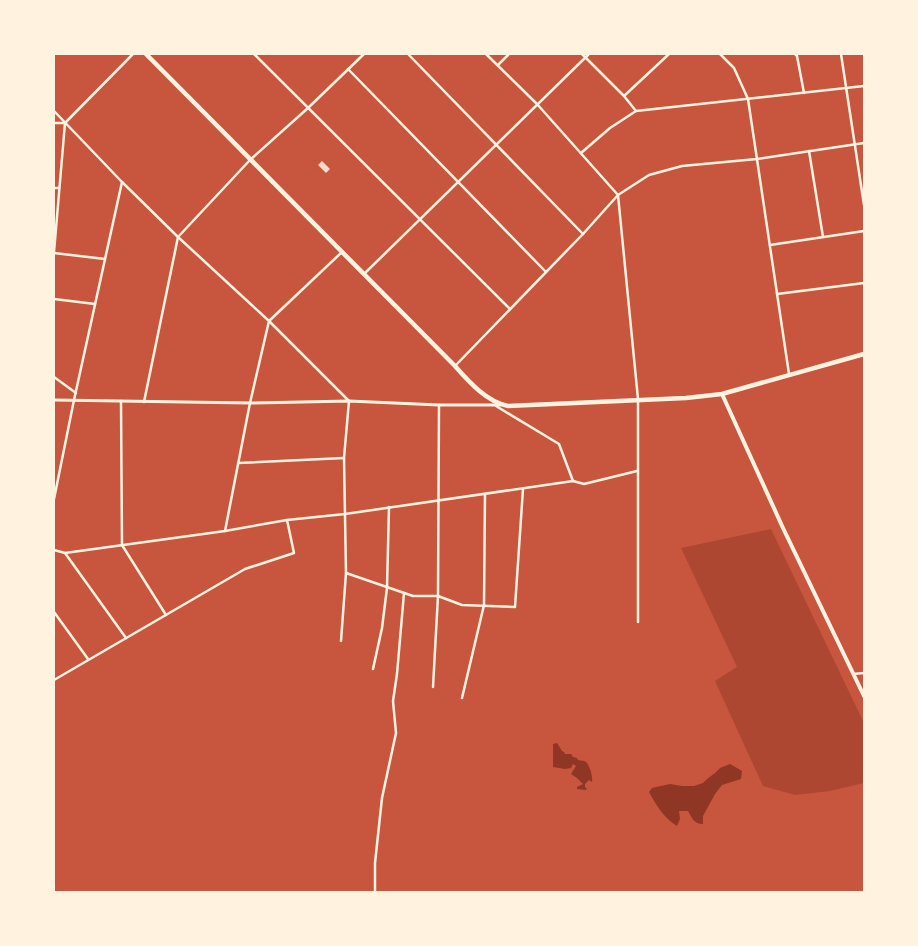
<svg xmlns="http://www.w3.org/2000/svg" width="918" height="946" font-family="Signika,sans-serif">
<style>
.green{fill:#ae4732}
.water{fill:#8f3625}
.building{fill:#f7dbc8}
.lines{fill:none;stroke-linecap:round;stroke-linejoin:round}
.minor{stroke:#fff3e0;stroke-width:2.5}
.tertiary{stroke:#fff3e0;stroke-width:3}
.primary{stroke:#fff3e0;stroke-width:4}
.trunk{stroke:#fff3e0;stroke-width:4.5}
</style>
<rect width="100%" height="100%" fill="#c8553d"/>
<path class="green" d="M771,529L864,723V783L830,791L795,795L763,786L715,681L737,667L681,548Z"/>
<g class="water">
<path d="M557,743L562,751L564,752L565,754H571L573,757L577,758L578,760C581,761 584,760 586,762C590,766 593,777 592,782L589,780L585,784V787L587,789L586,790L577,789V787L583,784L577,778L571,774L576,766L573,764L571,768L565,769L553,767V744Z"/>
<path d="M730,764L742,771L741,779L722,785L715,794L703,816V824C694,824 692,818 688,811H679L680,819L677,826C664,818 656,805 649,792L652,788L670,784L682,786H694L703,783L707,779L715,773L720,768Z"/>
</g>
<path class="building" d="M322,161L330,169L326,173L318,165Z"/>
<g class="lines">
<g class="minor">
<path d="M254,54L510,309"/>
<path d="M408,54L583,234"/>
<path d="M486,54L537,104L618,195L638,399V622"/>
<path d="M582,54L624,96L636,111"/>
<path d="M720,54L734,68L748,99L789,374"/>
<path d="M795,54L797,56L804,93"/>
<path d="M841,54L864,205"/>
<path d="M498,65L509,54"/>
<path d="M348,69L546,272"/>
<path d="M624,96L669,54"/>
<path d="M54,111L122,182L178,237L269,321L349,401L344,458L346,573L341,641"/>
<path d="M54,123H65"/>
<path d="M809,151L823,237"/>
<path d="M581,153L610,128L636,111L864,86"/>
<path d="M54,188H59"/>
<path d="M770,245L864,231"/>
<path d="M54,252L65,123L133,54"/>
<path d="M54,253L105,259"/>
<path d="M364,274L589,54"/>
<path d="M777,294L864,283"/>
<path d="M54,299L95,304"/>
<path d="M455,366L583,234L618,195L649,175L682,166L757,159L864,143"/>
<path d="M54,377L76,393"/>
<path d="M121,401L122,545L166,615"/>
<path d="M144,402L178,237L250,160L308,108L364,54"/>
<path d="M496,406L559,444L573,481"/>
<path d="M238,463L344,458"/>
<path d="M54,499L74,400L122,182"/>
<path d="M225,531L250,403L269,321L342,252"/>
<path d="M54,550L65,553L225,531L287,520L345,514L573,481L584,484L637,471"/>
<path d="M65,553L126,638"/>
<path d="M346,573L413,596H438L462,605L515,607L523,489"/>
<path d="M54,612L88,659"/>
<path d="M373,669L382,628L387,588L389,507"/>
<path d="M853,674L864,673"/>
<path d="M54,680L245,569L294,553L287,520"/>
<path d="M433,687L438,596L439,405"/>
<path d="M462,698L484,605L485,494"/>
<path d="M375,892V863L382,798L396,733L393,701L397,674L404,593"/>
</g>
<path class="tertiary" d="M54,400L250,403L349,401L439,405H500"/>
<path class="primary" d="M722,394L783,528L864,696"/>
<path class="trunk" d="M146,54L455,366C469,382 487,402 508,406L686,398L722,394L864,354"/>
</g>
<rect width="918" height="946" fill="none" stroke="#fff3e0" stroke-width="110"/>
</svg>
